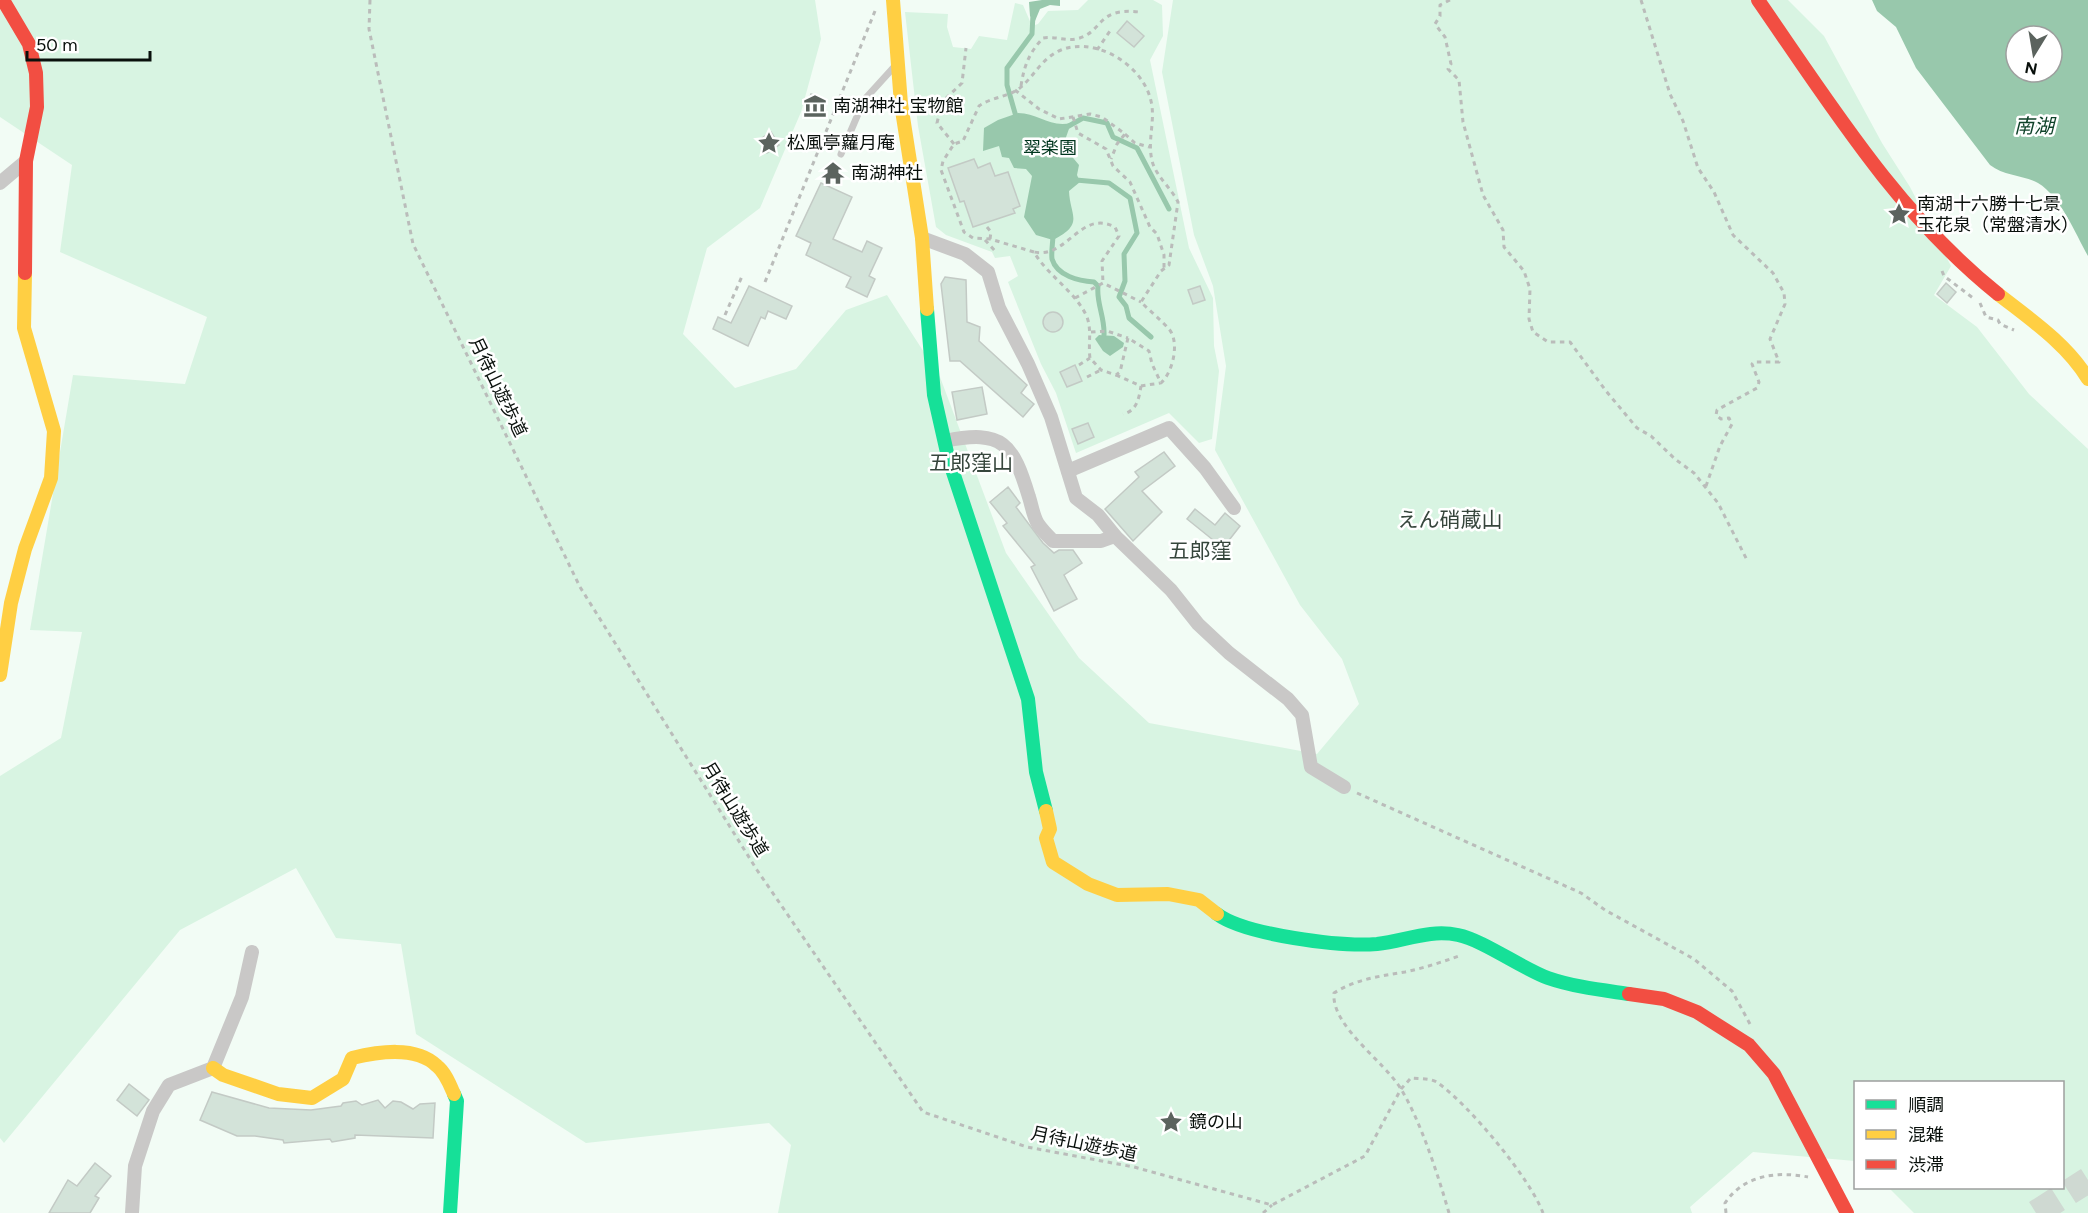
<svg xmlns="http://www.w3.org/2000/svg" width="2088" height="1213" font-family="Figtree,'Noto Sans JP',sans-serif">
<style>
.green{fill:#d8f4e2}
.water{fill:#98c8ac;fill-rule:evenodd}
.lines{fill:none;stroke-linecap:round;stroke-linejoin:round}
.stream{stroke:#98c8ac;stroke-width:5}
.building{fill:#d3e3d9;stroke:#c3cac5;stroke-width:1.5}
.highway-tunnel{stroke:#cfd9d2;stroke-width:26;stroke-dasharray:26 13;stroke-linecap:butt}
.path{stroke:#babcba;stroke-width:3;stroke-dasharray:4.5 4.5;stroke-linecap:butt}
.lane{stroke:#c9c8c7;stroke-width:7}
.street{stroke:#c9c8c7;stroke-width:14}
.fast{stroke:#16e098;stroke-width:14}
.slow{stroke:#ffcf43;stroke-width:14}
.jam{stroke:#f24e42;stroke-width:14}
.labels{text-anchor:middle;stroke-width:5;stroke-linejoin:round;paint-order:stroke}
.poi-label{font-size:18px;fill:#09100c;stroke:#fff;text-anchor:start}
.park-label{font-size:18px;fill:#00361e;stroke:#fff}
.street-label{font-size:18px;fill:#09100c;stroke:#fff}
.water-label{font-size:20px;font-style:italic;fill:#0f4229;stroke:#fff}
.quarter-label{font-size:21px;fill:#36463c;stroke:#fff}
</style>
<rect width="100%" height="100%" fill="#f2fcf5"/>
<g class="green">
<path d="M0,0H815L821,39L801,112L760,208L707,248L683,334L735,388L796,369L846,310L887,295L940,377L1006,553L1079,658L1149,723L1317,754L1359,704L1342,659L1300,605L1215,450L1226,366L1213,286L1194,235L1162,72L1173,0H1788L1824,36L1882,143L1910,187L1951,266L1934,295L1977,327L2029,394L2088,449V1213H1914L1889,1188H2062V1082H1856L1855,1161L1753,1152L1690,1207L1692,1213H778L791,1145L769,1123L586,1143L416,1034L401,944L336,938L296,868L180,930L4,1143L0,1138V776L61,738L82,632L30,630L73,375L185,384L207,317L60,252L72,165L0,117Z"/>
<path d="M1088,0H1153L1162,5L1163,36L1150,60L1189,248L1213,298L1214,346L1219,371L1212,439L1199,443L1169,413L1076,453L1056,393L1041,364L1008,282L1018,276L1010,256L995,258L992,252L946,235L936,227L918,126L905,12L948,14L947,27L953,47L971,49L979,36L1007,40L1015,3L1023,5L1032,26L1038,24L1048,11L1078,10Z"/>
</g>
<g class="water">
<path d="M1042,0H1060V6L1050,5L1040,9L1035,21L1030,16L1029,2Z"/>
<path d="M1872,0H2088V256C2075,233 2061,197 2038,183C2023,175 2004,176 1990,165L1916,68L1896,27L1877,11ZM2016,36H2052V72H2016Z"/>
<path d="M1018,113C1038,113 1050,128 1071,123L1064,143L1069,153L1079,165L1077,175L1080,182L1069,191C1070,216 1085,224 1053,240L1036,235L1024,217L1032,176L1026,169L1014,168L1009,158L1002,157L999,146L983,151L984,128L998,120Z"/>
<path d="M1099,335L1114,336L1124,343L1123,347L1110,356L1103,351L1095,339Z"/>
</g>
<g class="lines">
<g class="stream">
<path d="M1017,120L1007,85V68L1032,34L1033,14"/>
<path d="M1067,127L1083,118L1107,123L1113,137L1137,148L1169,209"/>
<path d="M1076,180L1109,183L1130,198L1137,233L1124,254L1125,281L1119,297L1126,306L1129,318L1151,337"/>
<path d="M1053,234C1053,242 1051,252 1052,259C1057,276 1079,281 1094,282L1098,286C1096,303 1105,317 1104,335"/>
</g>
</g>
<g class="building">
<path d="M1127,21L1144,36L1134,47L1117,33Z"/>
<path d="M811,94L825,99L819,116L805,111Z"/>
<path d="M771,132L779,145L767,153L759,140Z"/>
<path d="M974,159L978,168L990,163L995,176L1008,172L1020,206L1013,209L1015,213L973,227L964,201L960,202L948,168Z"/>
<path d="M821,183L852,197L833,239L862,252L867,241L882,248L869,276L875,279L867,297L846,287L851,277L806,255L811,243L796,236Z"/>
<path d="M945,277L966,280L967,322L980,327L979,341L1027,385L1021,393L1034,404L1023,417L960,361H950L941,284Z"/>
<path d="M1946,283L1956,292L1947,303L1937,294Z"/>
<path d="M749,286L792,306L786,319L768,311L765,319L761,317L748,346L713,329L718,317L731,323Z"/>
<path d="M1200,286L1205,300L1193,304L1188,290Z"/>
<circle cx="1053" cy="322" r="10"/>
<path d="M1075,365L1082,381L1067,387L1060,372Z"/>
<path d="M982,387L987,414L957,420L952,392Z"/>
<path d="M1088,423L1094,437L1078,444L1072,429Z"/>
<path d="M1164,452L1175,466L1142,491L1162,512L1133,541L1105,509L1139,477L1135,472Z"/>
<path d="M1008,487L1020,503L1016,507L1043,543L1054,553L1059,550H1073L1082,563L1064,575L1077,599L1054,611L1031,567L1035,565L1003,526L1007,523L990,502Z"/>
<path d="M1195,509L1215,525L1225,513L1240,526L1223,548L1187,519Z"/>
<path d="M129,1084L149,1100L137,1116L117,1100Z"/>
<path d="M212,1092L269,1108L311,1110L341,1106L343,1103L356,1101L362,1105L378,1100L385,1108L393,1101L401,1102L413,1109L420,1104L435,1103L433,1138L355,1135V1138L332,1142L330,1139L284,1143L283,1140L255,1136H237L200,1120Z"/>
<path d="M95,1163L111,1176L95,1196L99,1198L90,1213H49L68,1180L77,1186Z"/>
</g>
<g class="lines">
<path class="highway-tunnel" d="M2036,1213L2088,1180"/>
<g class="path">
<path d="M370,0L369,29L413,244L580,587L757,870L923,1112L1027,1147L1134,1167L1272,1205L1365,1156L1401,1089L1411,1078C1419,1079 1432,1078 1438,1083C1469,1105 1530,1178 1543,1213"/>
<path d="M1450,0L1440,5V16L1435,24L1445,37L1451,64L1448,69L1459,80L1463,122L1483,195L1503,230L1504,247L1524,271L1530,289L1529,319L1533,332L1548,342H1570L1606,391L1637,428L1651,436L1675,459L1694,473L1718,503L1748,562"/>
<path d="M1641,0L1670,94L1683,121L1698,168L1714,192L1733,235L1773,273L1784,293L1785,304L1770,339L1779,362H1754L1752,364L1759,382L1757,388L1717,410L1716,415L1721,419L1729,418L1732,424L1720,446L1705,489"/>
<path d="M1097,50L1112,28"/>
<path d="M1021,86C1024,66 1029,53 1043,38C1054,36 1066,41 1076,39C1104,33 1095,7 1139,12"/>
<path d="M1015,90L1039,109L1059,119L1090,114L1102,117L1125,134L1117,144L1111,159"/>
<path d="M1073,117L1078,133L1106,149L1113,166L1130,182L1150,227L1157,234L1164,255V268"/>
<path d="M1125,134L1135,143L1149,147"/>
<path d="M954,144L937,123L942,102L962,83L966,48"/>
<path d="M987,227L991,232L990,239"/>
<path d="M985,240L997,253"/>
<path d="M1034,252L990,239L973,238L964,232L941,170L943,161L954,144L963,141L979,106C991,97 1010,97 1021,87C1034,76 1043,57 1061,50C1096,36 1143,65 1151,101C1156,122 1146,142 1153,164C1158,178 1171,188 1178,202L1169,265L1161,271L1141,302C1150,311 1161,320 1169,329C1180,342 1173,372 1161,383L1152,364L1149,351L1128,338L1120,372L1116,375L1101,370L1090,358C1088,344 1092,331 1087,317C1076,292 1048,276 1034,252C1068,259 1080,209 1115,227L1119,236L1102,261L1103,283"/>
<path d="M1942,271L1944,276L1973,298"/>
<path d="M765,282L875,11"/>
<path d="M1075,298L1103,283L1141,302"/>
<path d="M1980,303L1986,317L1998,320L2000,324L2014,330"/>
<path d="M725,315L743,274"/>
<path d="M1091,332L1107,331L1128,338"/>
<path d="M1079,365L1090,358"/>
<path d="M1116,375L1141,386C1139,398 1137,411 1123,414"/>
<path d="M1087,377L1101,370"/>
<path d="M1141,386L1160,383"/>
<path d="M1357,793L1581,893L1605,910L1694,959L1732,991L1750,1024"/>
<path d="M1263,1213L1272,1205"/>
<path d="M1449,1213C1438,1175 1421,1122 1401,1089C1384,1061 1331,1026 1334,993C1356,979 1381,976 1405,972C1424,968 1442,962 1459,956"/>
<path d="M1726,1213L1725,1203C1744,1175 1776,1171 1808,1177"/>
</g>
<path class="lane" d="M841,154L864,100L894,67"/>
<g class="street">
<path d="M0,183L26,161"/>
<path d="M922,238L965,254L988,272L999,308L1028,364L1051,417L1076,498L1098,515L1115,536L1171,590L1198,624L1229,653L1288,699L1302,715L1311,767L1344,787"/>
<path d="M945,441C1003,429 1013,444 1029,497C1032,506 1033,516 1038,524C1042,530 1048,536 1053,541H1101L1115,536"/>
<path d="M1068,471L1169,428L1205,468L1234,508"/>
<path d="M132,1213L135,1166L153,1111L169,1085L213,1068L242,997L252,952"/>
</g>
<g class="fast">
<path d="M927,309L934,395L948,457L1028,699L1036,772L1046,811"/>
<path d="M1217,914C1245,935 1341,947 1377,944C1405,941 1429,929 1458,935C1483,940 1521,968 1548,978C1574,987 1602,990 1629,994"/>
<path d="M450,1213L457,1101L454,1094"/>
</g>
<g class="slow">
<path d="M893,0L901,104L922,238L927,309"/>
<path d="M1998,294C2030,319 2067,344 2088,379"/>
<path d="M0,675L11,603L25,549L51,478L54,431L24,328L25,273"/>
<path d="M1046,811L1050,829L1046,838L1053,862L1088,884L1117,895L1168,894L1199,900L1217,914"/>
<path d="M213,1068L223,1075L278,1094L312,1098L343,1079L352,1058C377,1052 416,1045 437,1066C445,1072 450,1085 454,1094"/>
</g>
<g class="jam">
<path d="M3,0L29,44L36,73L37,107L26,161L25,273"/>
<path d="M1758,0C1830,104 1898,214 1998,294"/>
<path d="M1629,994L1664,999L1697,1012L1749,1045L1774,1074L1847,1213"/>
</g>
</g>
<defs>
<g id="museum-bare" transform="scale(1.8)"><path d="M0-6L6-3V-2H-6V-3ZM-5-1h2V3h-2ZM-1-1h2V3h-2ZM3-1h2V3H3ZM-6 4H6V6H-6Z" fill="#5b635e" stroke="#fff" stroke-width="2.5" paint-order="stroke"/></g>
<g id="sight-bare" transform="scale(1.8)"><path d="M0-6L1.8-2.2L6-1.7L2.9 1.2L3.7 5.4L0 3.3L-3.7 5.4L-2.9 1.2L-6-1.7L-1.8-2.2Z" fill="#5b635e" stroke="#fff" stroke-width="2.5" paint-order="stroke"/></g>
<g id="temple-bare" transform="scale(1.8)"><path d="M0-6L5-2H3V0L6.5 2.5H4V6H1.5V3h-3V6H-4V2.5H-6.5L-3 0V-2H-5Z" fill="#5b635e" stroke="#fff" stroke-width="2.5" paint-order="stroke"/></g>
</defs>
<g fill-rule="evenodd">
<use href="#museum-bare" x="815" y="106"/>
<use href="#sight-bare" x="769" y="143"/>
<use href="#temple-bare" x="833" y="173"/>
<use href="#sight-bare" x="1899" y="214"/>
<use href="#sight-bare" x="1171" y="1122"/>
</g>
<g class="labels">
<g class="poi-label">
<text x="833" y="112">南湖神社 宝物館</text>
<text x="787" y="149">松風亭蘿月庵</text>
<text x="851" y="179">南湖神社</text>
<text x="1917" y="210">南湖十六勝十七景<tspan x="1917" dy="21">玉花泉（常盤清水）</tspan></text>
<text x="1189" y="1128">鏡の山</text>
</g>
<g class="park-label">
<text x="1050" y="154">翠楽園</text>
</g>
<g class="street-label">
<text transform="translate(498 387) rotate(64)" y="6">月待山遊歩道</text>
<text transform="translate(735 809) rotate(58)" y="6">月待山遊歩道</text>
<text transform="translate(1084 1144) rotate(12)" y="6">月待山遊歩道</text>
</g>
<g class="water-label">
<text x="2034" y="133">南湖</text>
</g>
<g class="quarter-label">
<text x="971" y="470">五郎窪山</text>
<text x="1450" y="527">えん硝蔵山</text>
<text x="1200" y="558">五郎窪</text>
</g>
</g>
<rect x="1854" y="1081" width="210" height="108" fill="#ffffff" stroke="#9d9f9e" stroke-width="1.5"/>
<rect x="1866" y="1100" width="30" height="9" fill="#16e098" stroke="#9d9f9e" stroke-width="1.5"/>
<text x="1908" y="1111" font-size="18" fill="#09100c">順調</text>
<rect x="1866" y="1130" width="30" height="9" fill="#ffcf43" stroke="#9d9f9e" stroke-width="1.5"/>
<text x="1908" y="1141" font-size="18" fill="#09100c">混雑</text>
<rect x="1866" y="1160" width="30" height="9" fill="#f24e42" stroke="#9d9f9e" stroke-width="1.5"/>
<text x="1908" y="1171" font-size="18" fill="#09100c">渋滞</text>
<g transform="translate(2034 54) rotate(191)"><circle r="28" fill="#ffffff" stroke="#9d9f9e" stroke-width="1.5"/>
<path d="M0-4.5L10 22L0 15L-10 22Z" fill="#5b635e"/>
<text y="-9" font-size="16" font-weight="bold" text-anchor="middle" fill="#09100c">N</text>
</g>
<path d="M27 51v9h123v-9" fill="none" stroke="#09100c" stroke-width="3"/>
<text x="36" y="51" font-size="18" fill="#09100c" stroke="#ffffff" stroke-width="4.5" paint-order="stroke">50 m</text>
</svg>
